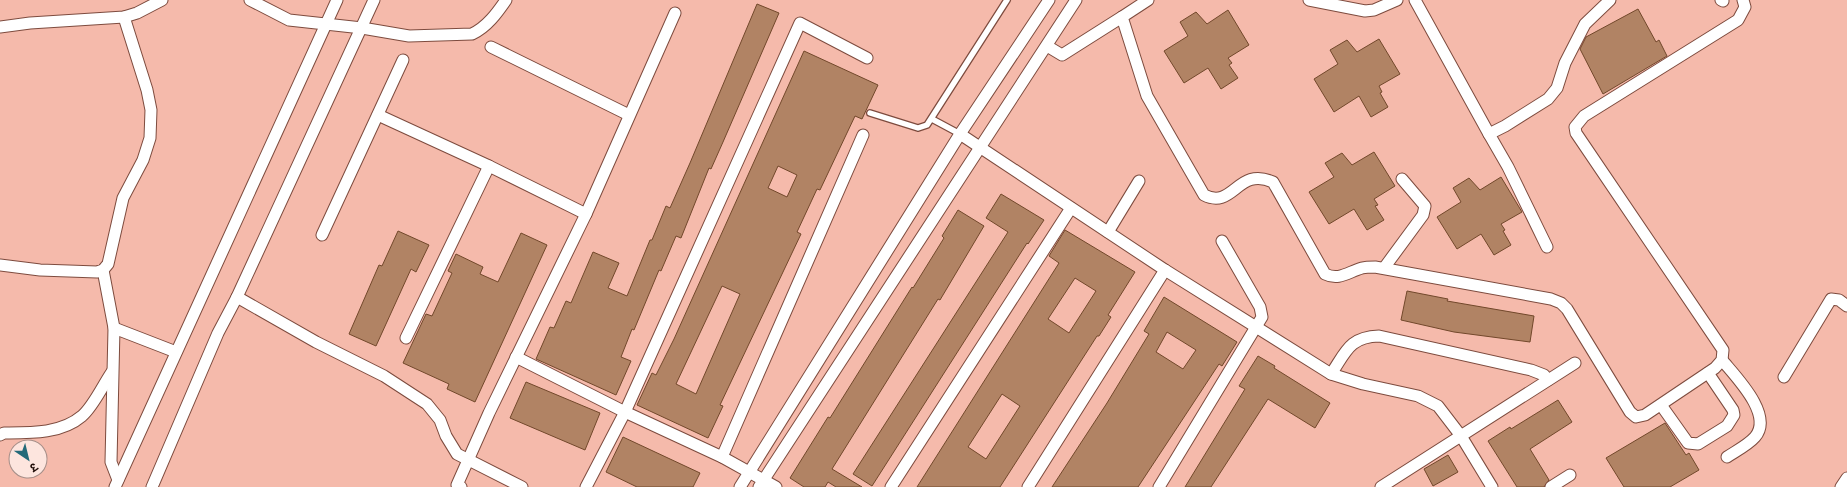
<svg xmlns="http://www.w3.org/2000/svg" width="1847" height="487" font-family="Poppins,'Noto Sans Devanagari',sans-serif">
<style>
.building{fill:#b18364;stroke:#72482b;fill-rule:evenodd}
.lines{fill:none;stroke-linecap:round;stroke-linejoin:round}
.lane-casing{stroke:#7d4b3e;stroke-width:8}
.street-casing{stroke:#7d4b3e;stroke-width:13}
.lane{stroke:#fff;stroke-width:5.5}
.street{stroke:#fff;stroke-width:11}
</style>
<rect width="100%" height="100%" fill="#f5baab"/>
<g class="building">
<path d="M757,4L779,13L723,142L711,169L709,168L681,238L676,236L661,271L659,270L634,330L632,329L621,357L631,361L616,395L536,359L550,327L554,328L566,301L571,303L593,252L619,263L608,288L627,296L650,240H652L666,206L670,208L690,163Z"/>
<path d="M1638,9L1656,42L1659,40L1667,56L1603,94L1580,49L1586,37Z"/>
<path d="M1228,10L1249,45L1228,58L1232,63L1229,65L1238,78L1221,89L1208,68L1184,83L1164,51L1188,36L1180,22L1196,12L1207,24Z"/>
<path d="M1379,39L1400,74L1379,86L1382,92L1380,93L1388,107L1371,117L1359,96L1334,112L1314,79L1338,64L1330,50L1347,40L1357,52Z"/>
<path d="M804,51L878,85L862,119L855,116L820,190L817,189L797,232L801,234L720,405L723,406L708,438L637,405L652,373L656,375L674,339ZM778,166L797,175L787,197L768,188ZM722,286L740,294L696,394L676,384Z"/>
<path d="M1374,152L1395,186L1374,199L1378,205L1375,206L1384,220L1367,230L1354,209L1329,224L1309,192L1334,177L1325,163L1342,153L1352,165Z"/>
<path d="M1501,177L1522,212L1501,224L1505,230L1503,231L1511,245L1494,255L1481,234L1457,249L1437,217L1461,202L1453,188L1469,178L1480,190Z"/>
<path d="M1001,194L1044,220L1028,244L1027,243L872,486L853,474L1008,232L986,218Z"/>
<path d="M958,210L984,226L940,300L938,299L832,469L862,487H836L828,482L825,487H804L790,478L828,417L830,418L912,287L913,288L944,238L942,236Z"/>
<path d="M1065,230L1135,272L1108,315L1111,317L1099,336H1097L1000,487H917L1059,263L1049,256ZM1075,278L1096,291L1069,333L1048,319ZM1002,394L1020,406L986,459L968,447Z"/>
<path d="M398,231L429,245L416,272L411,269L376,346L349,334L379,265L382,266Z"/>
<path d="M521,233L547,245L475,402L447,389L449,384L403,363L426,314L432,316L452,273L448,271L456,254L483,267L480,274L498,282Z"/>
<path d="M1407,291L1448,299L1447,301L1534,316L1530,342L1454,332L1401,320Z"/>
<path d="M1164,297L1237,342L1222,366L1219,364L1138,487H1052L1107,403L1149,334L1144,331ZM1167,332L1196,350L1183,369L1156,352Z"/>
<path d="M1258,356L1275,366L1274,368L1330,403L1315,428L1268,399L1211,487H1185L1245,389L1239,386Z"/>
<path d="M526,382L600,413L585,450L510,418Z"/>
<path d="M1558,400L1572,422L1530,449L1549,480L1544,487H1517L1488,441L1510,427L1511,429Z"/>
<path d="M1665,423L1686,455L1689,453L1699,470L1670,487H1624L1606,458Z"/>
<path d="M623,437L700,473L693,487H637L606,472Z"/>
<path d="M1448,455L1458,472L1433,486L1424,469Z"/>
</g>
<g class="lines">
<g class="lane-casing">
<g id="lane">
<path d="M870,113L918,128L927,125L1007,0"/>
<path d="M932,119L960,134"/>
</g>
</g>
<g class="street-casing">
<g id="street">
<path d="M250,0L289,20L362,28L409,36L472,34C487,27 497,13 506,0"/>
<path d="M1148,0L1122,17L1147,96L1204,195C1234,210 1237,166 1273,182L1325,274C1339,281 1348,272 1362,268C1366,267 1371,267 1375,267L1551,299L1561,303L1567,309L1630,412L1636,417L1645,415L1715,368L1722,360L1723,350L1576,133L1575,127L1584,116L1738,20L1745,7L1743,0"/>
<path d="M1309,0L1365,11L1374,10L1397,0"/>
<path d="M1415,0L1489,134L1505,126L1548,99L1557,88L1565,63L1585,24L1610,0"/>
<path d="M1721,0L1723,1"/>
<path d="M0,27L30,23L124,17L137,13L162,0"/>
<path d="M1047,46L1062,55L1122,17"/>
<path d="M491,47L629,115"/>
<path d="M378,115L489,166L586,214"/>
<path d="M960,134L1165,270L1331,374L1363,384L1418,396L1438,406L1461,436L1492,487"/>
<path d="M1489,134L1508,167L1547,247"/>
<path d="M1108,232L1139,181"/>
<path d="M322,235L403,60"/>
<path d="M0,265L40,270L97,272L103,270L108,264L123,198L143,160L150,138L151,110L147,90L124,17"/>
<path d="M1384,268L1423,215L1425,206L1402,179"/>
<path d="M103,270L114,328L111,462L118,480"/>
<path d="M237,297L316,342L384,376L427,404L440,420L446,436L457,454L522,487"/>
<path d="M114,328L176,352"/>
<path d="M406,338L489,166"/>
<path d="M516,357L625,412L722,457L776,487"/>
<path d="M1722,360C1736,377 1774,415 1755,437C1748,445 1736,451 1727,457"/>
<path d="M1331,374C1346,352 1349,337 1379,336L1531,370L1544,375L1548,380"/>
<path d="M1784,377L1831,299L1839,300L1847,306"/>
<path d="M1661,405L1688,443L1698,444L1727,426L1734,415L1733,410L1708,373"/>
<path d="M0,435L4,433C30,433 61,434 82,416C93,407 103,385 112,372"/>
<path d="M722,457L863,135"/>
<path d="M115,487L337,0"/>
<path d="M152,487L218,333L237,297L374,0"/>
<path d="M461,487L457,485L489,413L586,214L675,13"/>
<path d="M586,487L625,412L800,23L867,58"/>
<path d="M740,487L960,134L1049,0"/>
<path d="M759,487L1076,0"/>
<path d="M891,487L1071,208"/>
<path d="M1028,487L1165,270"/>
<path d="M1159,487L1262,317L1260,307L1222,241"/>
<path d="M1381,487L1575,363"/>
<path d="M1551,487L1570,475"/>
<path d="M1841,487L1847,478"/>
</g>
</g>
<use href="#lane" class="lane"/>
<use href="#street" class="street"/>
</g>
<g transform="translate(28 459) rotate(145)"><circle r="19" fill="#fde5de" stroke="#a58e88"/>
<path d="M0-3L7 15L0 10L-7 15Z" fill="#246a79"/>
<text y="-6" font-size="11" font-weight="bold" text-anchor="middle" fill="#200c07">उ</text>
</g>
</svg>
